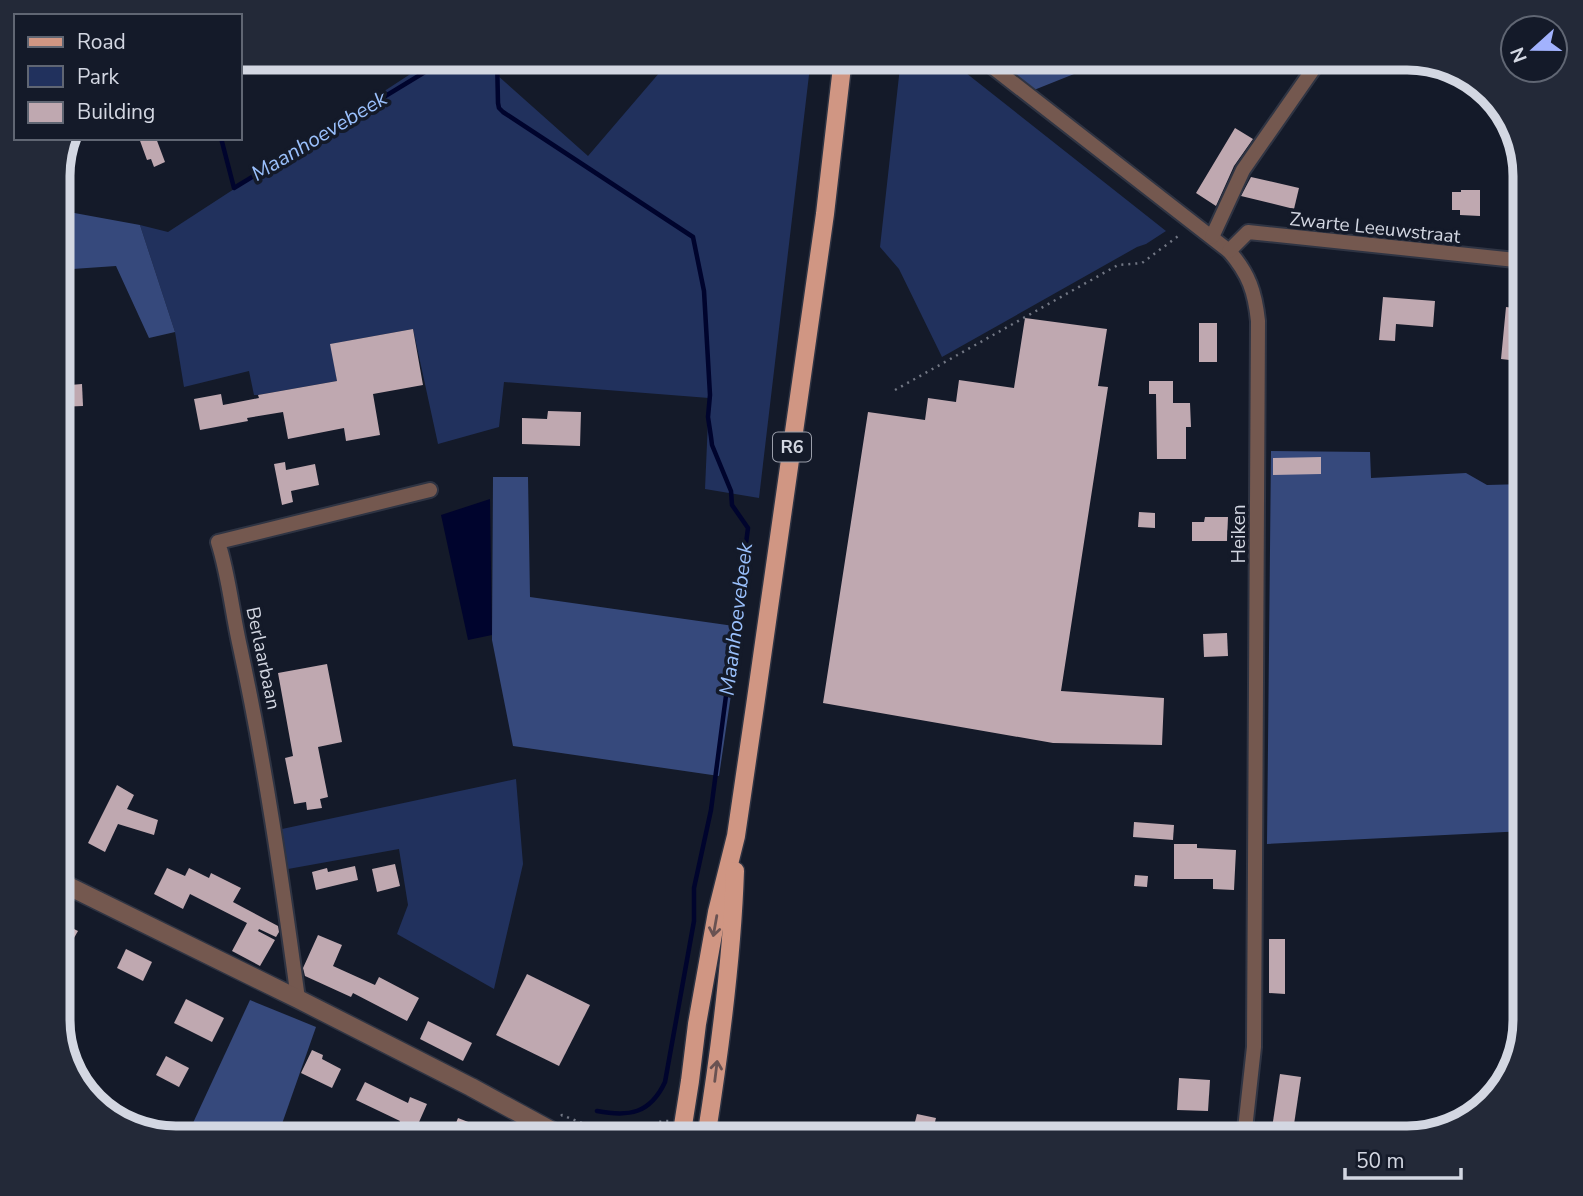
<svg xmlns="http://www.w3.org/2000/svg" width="1583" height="1196" font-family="'Nunito Sans',sans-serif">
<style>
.green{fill:#21315d}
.forest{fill:#36497c}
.water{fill:#00042d}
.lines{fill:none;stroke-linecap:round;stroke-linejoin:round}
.stream{stroke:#00042d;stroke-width:4.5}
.building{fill:#bfa8b0}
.minor-casing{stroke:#2f3443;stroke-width:18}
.tertiary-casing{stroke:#2f3443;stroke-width:21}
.primary-casing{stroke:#2f3443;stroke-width:21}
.path{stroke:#727784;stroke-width:2.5;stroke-dasharray:2 5;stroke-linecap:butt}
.minor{stroke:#74584f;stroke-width:14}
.tertiary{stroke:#74584f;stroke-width:18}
.primary{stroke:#d09683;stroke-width:18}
.oneway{stroke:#695252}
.labels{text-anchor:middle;stroke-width:7;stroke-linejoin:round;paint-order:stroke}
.shield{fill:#141a29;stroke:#9a9eaa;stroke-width:2}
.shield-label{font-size:18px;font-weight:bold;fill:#d3d7e2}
.street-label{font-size:19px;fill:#d3d7e2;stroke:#141a29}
.water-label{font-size:21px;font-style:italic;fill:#9ac0fc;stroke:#141a29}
.rim{fill:none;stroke:#d3d7e2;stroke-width:9}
</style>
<rect width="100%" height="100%" fill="#141a29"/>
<g class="green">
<path d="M435,58H478L588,156L672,58H811L759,498L705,489L709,398L504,382L499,427L438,444L413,329L331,344L337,381L258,395H254L249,371L184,387L175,332L140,225L168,232Z"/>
<path d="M901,58H947L1166,231L1146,244L1137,247L942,357L899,269L880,247Z"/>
<path d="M516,779L523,864L494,989L397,934L408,905L399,849L288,869L282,829Z"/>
</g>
<g class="forest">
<path d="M994,58H1114L1034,90Z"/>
<path d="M58,210L140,225L175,332L149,338L116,266L58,270Z"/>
<path d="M1271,451L1370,452L1371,478L1466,473L1487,485L1525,484V831L1267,844Z"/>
<path d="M493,477H528L530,597L741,627L719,776L513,746L492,640Z"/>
<path d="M250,1000L316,1027L277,1138H186Z"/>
</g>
<path class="water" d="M490,499L492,635L468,640L441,515Z"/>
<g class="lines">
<g class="stream">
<path d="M497,58L498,103L499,108L503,112L693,237L704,291L710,395L708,417L711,437L712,445L731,491L732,505L748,528L711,810L694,888V921L665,1082C650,1114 629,1117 597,1111"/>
<path d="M221,138L234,188L448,58"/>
</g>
</g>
<g class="building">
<path d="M1235,128L1253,139L1234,166L1216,206L1196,193Z"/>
<path d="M139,138H156L165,162L154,167L151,159L147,160Z"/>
<path d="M1251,177L1299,188L1294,209L1241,196Z"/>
<path d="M1461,190H1480V216L1460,215V210H1452V192H1461Z"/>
<path d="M1383,297L1435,301L1433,327L1396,324L1395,341L1379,340Z"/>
<path d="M1506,307L1522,309L1521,312H1525V328H1521L1518,361L1501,359Z"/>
<path d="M1025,318L1107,329L1098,386L1108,387L1061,691L1164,698L1162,745L1053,743L823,703L868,412L925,420L928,398L956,402L959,380L1014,388Z"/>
<rect x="1199" y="323" width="18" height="39"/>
<path d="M413,329L423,385L373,394L380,435L346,441L344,428L288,439L283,412L247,418L248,421L200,430L194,399L221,394L223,405L259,398L258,395L337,381L330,344Z"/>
<path d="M1149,381H1173V403H1190L1191,427H1186V459H1157L1156,394H1149Z"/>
<path d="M82,384L83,406L58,407V386Z"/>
<path d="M548,411L581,412L580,446L522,444V418L547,419Z"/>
<path d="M1321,457V474L1273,475V458Z"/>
<path d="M285,462L286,470L315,464L319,485L291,491L293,502L282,505L274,464Z"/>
<path d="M1139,512L1155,513V528L1138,527Z"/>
<path d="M1205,517H1228L1227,541H1192V522H1204Z"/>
<path d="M1227,633L1228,656L1204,657L1203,634Z"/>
<path d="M327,664L342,742L318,747L328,797L320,799L322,808L307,810L306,802L294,804L285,758L293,756L278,673Z"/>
<path d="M117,785L134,795L127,809L158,820L154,835L118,824L105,852L88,843Z"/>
<path d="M1134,822L1174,825L1173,840L1133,837Z"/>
<path d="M1174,844H1197V848L1236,850L1234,890L1213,889V879H1174Z"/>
<path d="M395,864L400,886L377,892L372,869Z"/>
<path d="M355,866L358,880L316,890L312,872L327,868L328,872Z"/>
<path d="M167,868L185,876L189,868L209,878L211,873L241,888L233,902L278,926L279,932L276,937L259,929L258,931L275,940L260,966L232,951L247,923L190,894L183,909L154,894Z"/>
<path d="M1135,875L1148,876L1147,887L1134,886Z"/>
<path d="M58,921L78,931L67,950L58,945Z"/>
<path d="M318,935L342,945L333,966L375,985L379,977L419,998L407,1021L353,993L351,997L305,976L303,968Z"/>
<path d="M1269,939H1285V994L1269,993Z"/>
<path d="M126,949L152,962L143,981L117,968Z"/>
<path d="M527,974L590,1005L559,1066L496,1035Z"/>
<path d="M186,999L224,1018L212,1042L174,1023Z"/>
<path d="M428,1021L472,1043L463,1061L420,1039Z"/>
<path d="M312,1050L323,1055L322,1059L341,1069L332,1088L301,1073Z"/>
<path d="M166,1056L189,1068L179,1087L156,1075Z"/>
<path d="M1280,1074L1301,1077L1292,1138L1271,1135Z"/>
<path d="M1179,1078L1210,1080L1208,1111L1177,1110Z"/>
<path d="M365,1082L408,1103L410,1097L427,1104L412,1138H393L400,1121L356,1100Z"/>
<path d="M917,1114L936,1118L933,1130L914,1126Z"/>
<path d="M458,1118L476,1125L470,1138H450Z"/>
</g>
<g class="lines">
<g class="minor-casing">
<g id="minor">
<path d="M981,58L1229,251C1249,274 1255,292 1258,321L1254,1047L1244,1138"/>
<path d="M1212,237L1243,170L1321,58"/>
<path d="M1229,251L1248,232L1525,261"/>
<path d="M298,999C282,881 265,763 240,647C232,612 229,576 218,542L430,490"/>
</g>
</g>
<g class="tertiary-casing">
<path id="tertiary" d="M58,881L298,999L471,1087L565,1138"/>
</g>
<g class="primary-casing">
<g id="primary">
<path d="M681,1138L690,1081L697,1024L717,912L736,836L755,706L825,214L843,58"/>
<path d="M706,1138C720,1050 732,960 735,871"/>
</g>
</g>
<g class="path">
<path d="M895,390L1118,265L1142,263L1181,234"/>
<path d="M561,1116L562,1115C577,1121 612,1136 627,1135C643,1134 649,1120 669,1121"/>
<path d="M724,1129L731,1131L739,1138"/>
</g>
<use href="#minor" class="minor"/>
<use href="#tertiary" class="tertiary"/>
<use href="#primary" class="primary"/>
</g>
<defs><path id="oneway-shaft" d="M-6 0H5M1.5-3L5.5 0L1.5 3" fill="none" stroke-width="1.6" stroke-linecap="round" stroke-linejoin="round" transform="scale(1.75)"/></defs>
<g class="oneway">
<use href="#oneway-shaft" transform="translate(715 926) rotate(100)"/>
<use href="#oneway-shaft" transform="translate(716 1071) rotate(-83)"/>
</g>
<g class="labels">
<rect class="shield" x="773" y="432.5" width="38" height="29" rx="5"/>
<g class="shield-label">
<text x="792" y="453">R6</text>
</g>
<g class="street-label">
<text transform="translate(1375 227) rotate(6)" y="7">Zwarte Leeuwstraat</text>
<text transform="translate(1238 534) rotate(-90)" y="7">Heiken</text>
<text transform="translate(264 658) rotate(78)" y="7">Berlaarbaan</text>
</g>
<g class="water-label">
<text transform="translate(319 136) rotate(-31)" y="7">Maanhoevebeek</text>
<text transform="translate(736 619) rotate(-83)" y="7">Maanhoevebeek</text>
</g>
</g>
<path d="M0 0H1583V1196H0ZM176 70H1407A106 106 0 0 1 1513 176V1020A106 106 0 0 1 1407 1126H176A106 106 0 0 1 70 1020V176A106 106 0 0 1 176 70Z" fill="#232938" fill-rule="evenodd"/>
<path class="rim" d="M176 70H1407A106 106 0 0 1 1513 176V1020A106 106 0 0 1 1407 1126H176A106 106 0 0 1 70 1020V176A106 106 0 0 1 176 70Z"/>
<rect x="14" y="14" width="228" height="126" fill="#141a29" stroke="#606673" stroke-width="2"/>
<rect x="28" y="37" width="35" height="10" fill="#d09683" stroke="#606673" stroke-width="2"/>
<text x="77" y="49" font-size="21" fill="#d3d7e2">Road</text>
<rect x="28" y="66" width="35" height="21" fill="#21315d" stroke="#606673" stroke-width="2"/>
<text x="77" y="84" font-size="21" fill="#d3d7e2">Park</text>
<rect x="28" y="102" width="35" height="21" fill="#bfa8b0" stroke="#606673" stroke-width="2"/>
<text x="77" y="119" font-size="21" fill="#d3d7e2">Building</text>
<g transform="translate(1534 49) rotate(249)"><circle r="33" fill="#141a29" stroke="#606673" stroke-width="2"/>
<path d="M0-5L12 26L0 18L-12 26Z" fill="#a2b2fd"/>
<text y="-10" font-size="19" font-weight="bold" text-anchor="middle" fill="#d3d7e2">N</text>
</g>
<path d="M1345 1168v10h116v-10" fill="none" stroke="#d3d7e2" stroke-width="3.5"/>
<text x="1356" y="1168" font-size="21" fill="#d3d7e2" stroke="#141a29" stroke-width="5" paint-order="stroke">50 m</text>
</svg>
